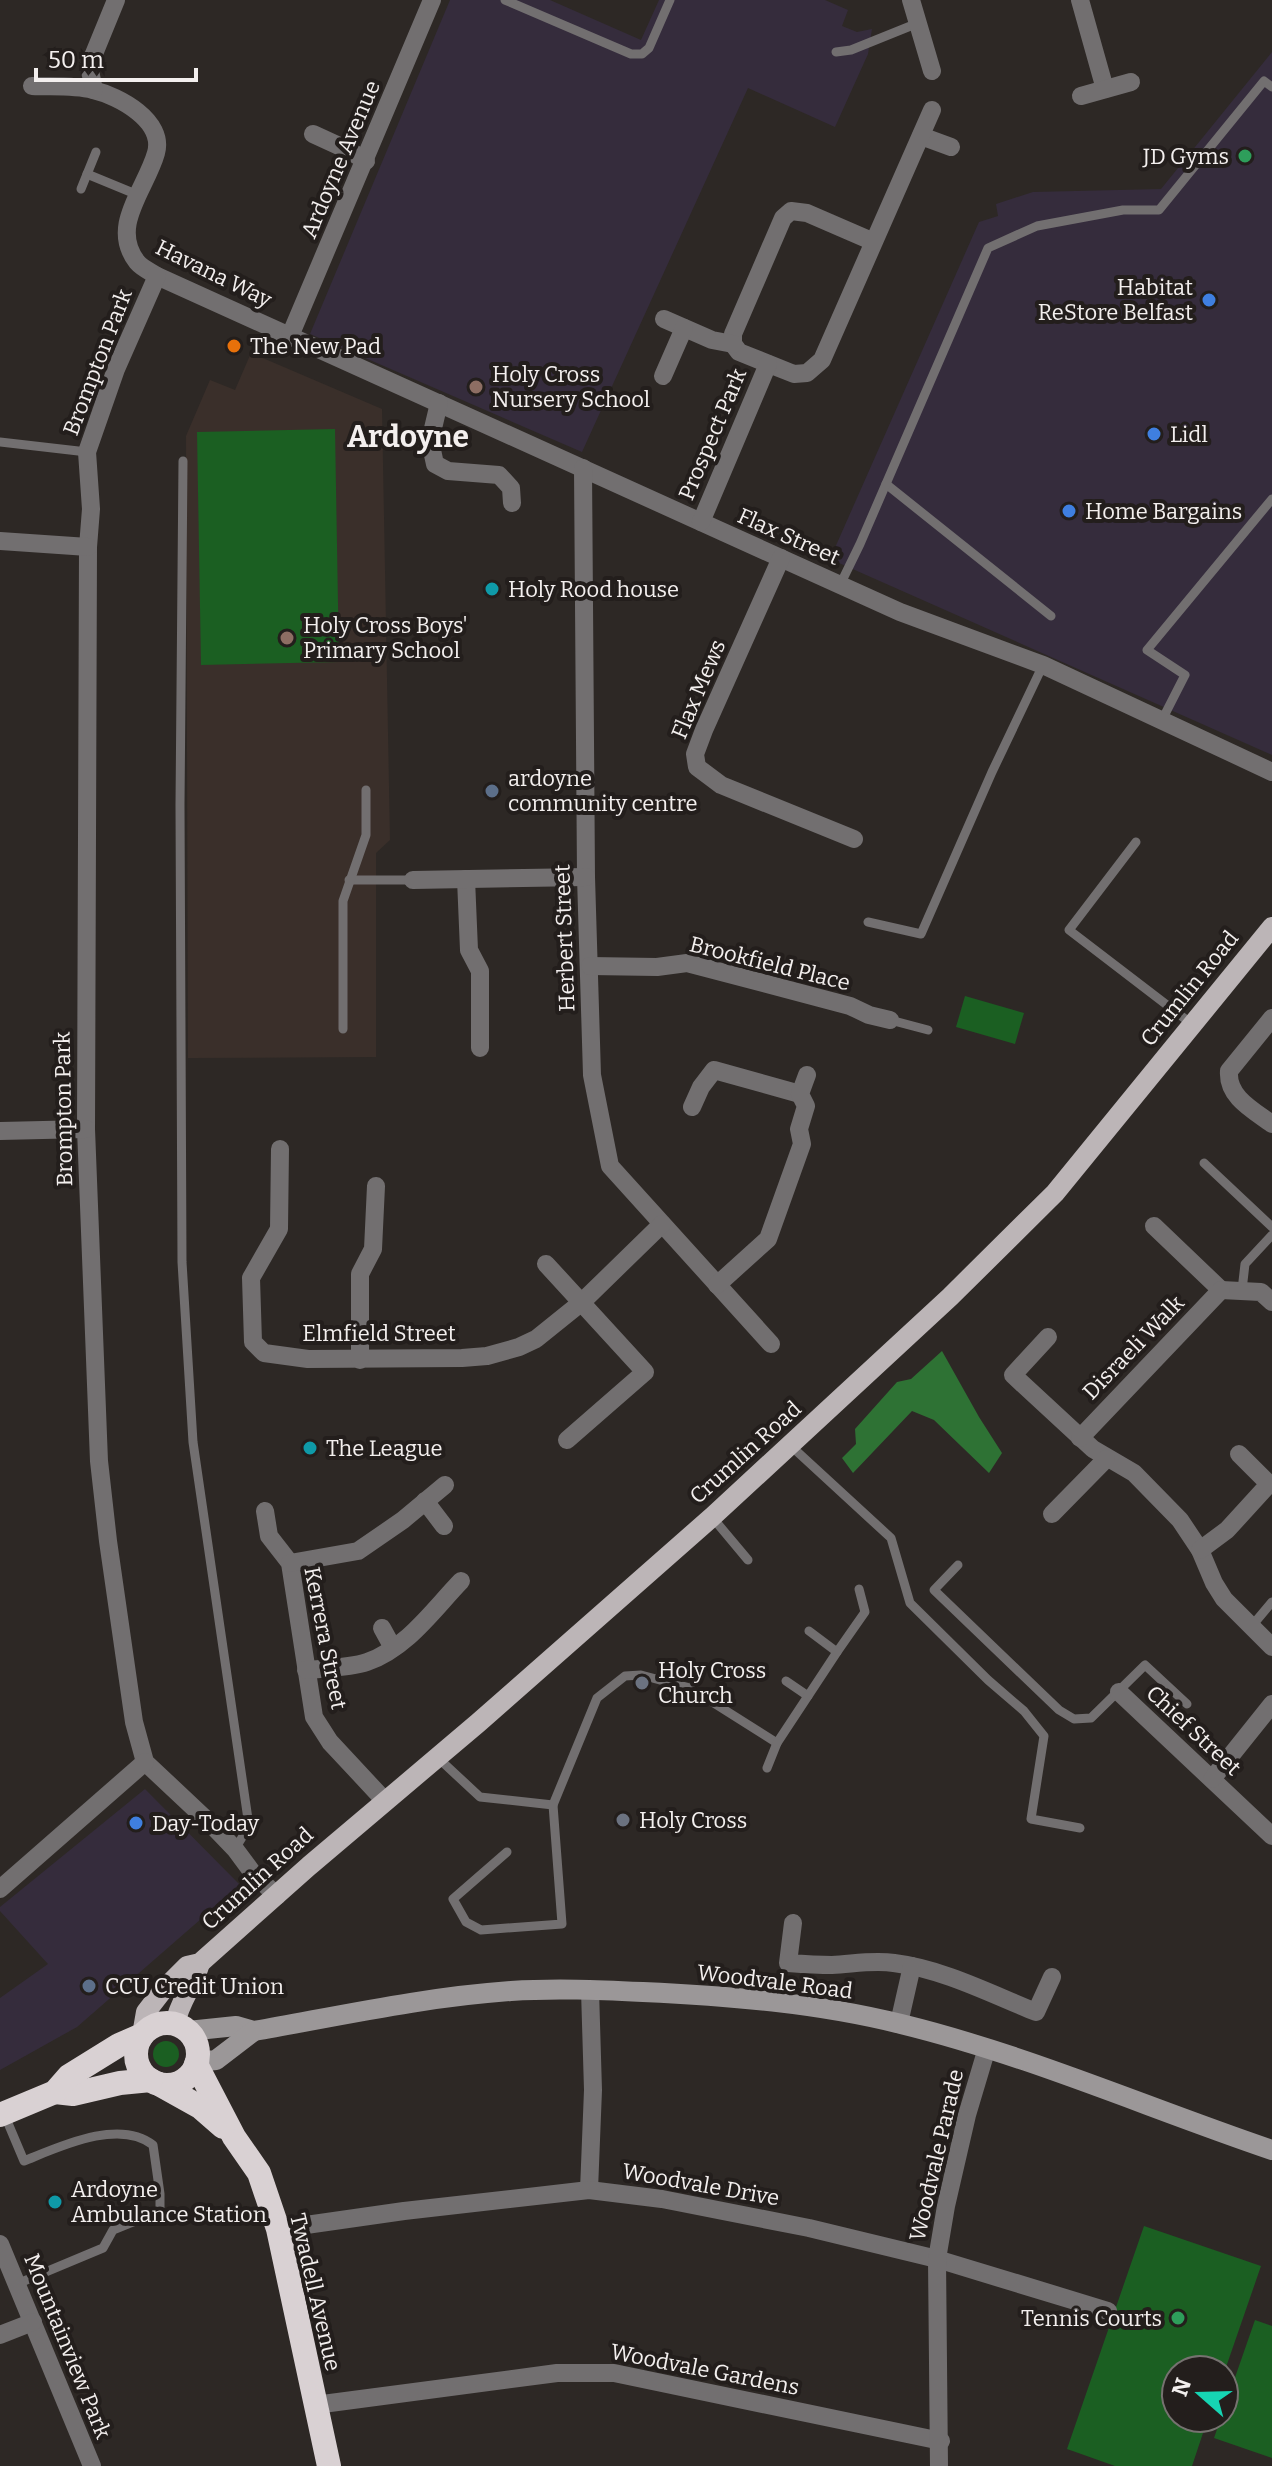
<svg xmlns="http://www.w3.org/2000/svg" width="1272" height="2466" font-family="Bitter,serif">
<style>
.commercial{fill:#352c3c}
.built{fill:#3a2f2a}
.green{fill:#1b5f22}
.forest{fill:#2e7234}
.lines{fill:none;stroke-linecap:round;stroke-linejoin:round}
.lane{stroke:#726f70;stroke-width:9}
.street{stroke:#726f70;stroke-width:18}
.secondary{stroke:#9b9798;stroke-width:20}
.primary{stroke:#bcb5b7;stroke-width:20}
.highway{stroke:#d9d1d3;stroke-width:24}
.leisure-dot{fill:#2e9e5b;stroke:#231e1c;stroke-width:3}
.shop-dot{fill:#3f7fe0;stroke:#231e1c;stroke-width:3}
.food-dot{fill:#e8710a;stroke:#231e1c;stroke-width:3}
.education-dot{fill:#8d6e63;stroke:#231e1c;stroke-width:3}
.culture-dot{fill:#0f9aa8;stroke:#231e1c;stroke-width:3}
.service-dot{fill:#5c6f8a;stroke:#231e1c;stroke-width:3}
.worship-dot{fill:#6b7280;stroke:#231e1c;stroke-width:3}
.labels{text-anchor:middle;stroke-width:8;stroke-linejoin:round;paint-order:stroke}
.poi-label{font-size:22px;fill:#f3efee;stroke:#231e1c;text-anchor:start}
.street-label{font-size:22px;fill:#f3efee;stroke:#231e1c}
.district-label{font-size:30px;font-weight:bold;fill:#f3efee;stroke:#231e1c}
</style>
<rect width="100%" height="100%" fill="#2d2825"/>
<g class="commercial">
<path d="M450,0H550L641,40L659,0H825L848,10L842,26L857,32L872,29L868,54L835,127L748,88L582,452L310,334Z"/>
<path d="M1272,52V755L830,559L979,222L998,216L996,204L1033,192L1161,189Z"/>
<path d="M145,1789L240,1885L77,2027L0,2070V1998L48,1964L0,1911V1907Z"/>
</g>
<path class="built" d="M251,353L382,409L390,840L376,853V1057L188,1058L186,436L210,380L235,390Z"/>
<g class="green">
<path d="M335,429L339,662L201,665L197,432Z"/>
<path d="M965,996L1024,1013L1015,1044L956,1027Z"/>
<circle cx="166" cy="2054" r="13"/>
<path d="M1144,2226L1261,2266L1224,2373V2370H1176V2418H1208L1192,2466H1115L1067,2449Z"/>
<path d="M1255,2320L1272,2326V2458L1214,2438L1221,2418H1224V2409Z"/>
</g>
<path class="forest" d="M942,1351L979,1417L1002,1453L989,1473L934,1420L912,1411L853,1473L842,1458L856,1444L855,1429L897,1382L911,1379Z"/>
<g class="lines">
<g class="lane">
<path d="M505,0L631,54H642L649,48L670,0"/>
<path d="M836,52L851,50L918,23"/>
<path d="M87,174L138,195"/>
<path d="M81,189L96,152"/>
<path d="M0,442L87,452"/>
<path d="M183,461L180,805L182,1262L193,1442L249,1826L235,1849"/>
<path d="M886,484L1051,616"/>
<path d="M840,585L860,544L988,248L1037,226L1123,210H1159L1264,81L1272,87"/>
<path d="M1162,720L1185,675L1147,650L1272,499"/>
<path d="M1136,842L1069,930L1193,1025"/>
<path d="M349,880H413"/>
<path d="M868,922L921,934L992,772L1043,665"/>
<path d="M890,1020L928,1030"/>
<path d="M343,1029V901L366,835V790"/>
<path d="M1204,1163L1272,1227"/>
<path d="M1242,1290L1245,1264L1272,1235"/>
<path d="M791,1446L891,1538L910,1603L988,1680L1024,1711L1044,1736L1031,1819L1080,1828"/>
<path d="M712,1517L748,1560"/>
<path d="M958,1565L934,1590L1059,1710L1074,1719L1091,1718L1145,1665L1187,1704"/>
<path d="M1251,1627L1272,1602"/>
<path d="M837,1652L865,1612L859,1589"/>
<path d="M786,1681L808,1696"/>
<path d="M437,1757L480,1797L553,1805L597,1698L625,1676L641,1675L690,1688L777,1743"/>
<path d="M767,1768L777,1743L837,1652L809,1631"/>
<path d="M507,1852L453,1899L466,1922L481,1930L562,1924L553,1805"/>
<path d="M5,2116L24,2161C59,2147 119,2118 153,2145L160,2194V2211L113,2230L103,2248L17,2284"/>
</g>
<g class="street">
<path d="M911,0L932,71"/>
<path d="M1080,0L1105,89"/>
<path d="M32,86C52,87 74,85 93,90C119,96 165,121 156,153C146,189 109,226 137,262C142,268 151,272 157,276L900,612L1043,665L1272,772"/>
<path d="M94,90L89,66L116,0"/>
<path d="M1081,96L1131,82"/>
<path d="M313,134L350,151L366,161"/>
<path d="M921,136L951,147"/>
<path d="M874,242L807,213L791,211L783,218L733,334V344L739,352L794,374L807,373L822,360L932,110"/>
<path d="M157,276L116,369L87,452L91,509L88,547L86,1129L99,1461L108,1541L134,1722L145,1762L211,1824L235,1849L252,1872L277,1896"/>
<path d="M664,319L712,340L733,344"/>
<path d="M290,336L432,0"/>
<path d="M663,376L684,328"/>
<path d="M439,403L430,441L435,464L448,471L499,475L511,488L512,503"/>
<path d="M583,468L586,877L592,1075L610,1166L771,1344"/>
<path d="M701,522L768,364"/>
<path d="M0,541L88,547"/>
<path d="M781,558L704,730L695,754L697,767L721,785L854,839"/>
<path d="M466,879L469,950L480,971V1048"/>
<path d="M413,880L586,877"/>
<path d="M590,966L657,967L687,963L850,1006L869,1015L890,1020"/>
<path d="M1272,1018L1229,1071C1227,1097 1253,1110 1272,1124"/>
<path d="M692,1107L701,1087L714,1070L800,1094"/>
<path d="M0,1131L86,1129"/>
<path d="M280,1149L279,1229L251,1278L253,1342L264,1353L308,1359L462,1358L487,1356L519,1347L536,1339L582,1302L662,1224"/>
<path d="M1154,1226L1221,1290"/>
<path d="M546,1264L645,1372L567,1440"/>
<path d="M717,1285L768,1239L802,1144L799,1129L806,1106L800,1094L807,1075"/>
<path d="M1221,1290L1261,1292L1272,1302"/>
<path d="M1048,1337L1013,1375L1093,1449L1134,1473L1180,1520L1200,1550L1214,1583L1224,1599L1272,1647"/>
<path d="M360,1360V1274L373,1249L376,1186"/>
<path d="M1080,1438L1221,1290"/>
<path d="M425,1501L444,1526"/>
<path d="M265,1511L269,1536L290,1563L314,1717L330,1742L385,1801"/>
<path d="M1052,1514L1106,1459"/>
<path d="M1200,1550L1227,1530L1269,1484L1239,1454"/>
<path d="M290,1563L358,1551L403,1520L445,1485"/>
<path d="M382,1628L393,1648"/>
<path d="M306,1670C325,1668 349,1668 367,1662C407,1648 433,1610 461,1581"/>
<path d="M1119,1692L1272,1836"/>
<path d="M1212,1779L1272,1704"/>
<path d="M0,1889L145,1762"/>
<path d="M793,1923L788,1963C802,1964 817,1965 832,1965C853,1964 873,1960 894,1963C943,1969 991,1994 1036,2012L1052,1977"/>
<path d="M899,2023L912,1966"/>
<path d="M589,2190L593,2090L590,1990"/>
<path d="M278,2229L404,2211L589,2190L662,2199L809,2228L937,2259L1108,2311"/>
<path d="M0,2244L92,2466"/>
<path d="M0,2335L33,2322"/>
<path d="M315,2405L557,2373H614L941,2441"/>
<path d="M939,2466L937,2259L946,2206L967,2115L987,2048"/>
</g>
<g class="secondary">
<path d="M188,2031L236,2026L254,2031C339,2016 425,1997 511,1991C555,1988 599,1990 643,1992C729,1996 817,2003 901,2024C1028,2055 1148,2108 1272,2150"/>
<path d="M197,2062L216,2060L254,2031"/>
</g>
<g class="primary">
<path d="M175,2024C179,2002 194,1985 200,1963"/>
<path d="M142,2035L146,2012L163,1990L187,1966L200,1963L309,1866L478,1723L712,1517L950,1297L1055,1193L1272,927"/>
</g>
<g class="highway">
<circle cx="167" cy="2054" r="31"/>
<path d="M196,2064L234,2137L259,2173L278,2229L329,2466"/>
<path d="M157,2083L200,2107L223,2127"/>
<path d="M55,2092L73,2094L120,2083L151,2080"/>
<path d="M0,2115L55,2092L69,2076L119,2045L142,2035"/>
</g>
</g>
<g class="leisure-dot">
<circle cx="1245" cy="156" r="8"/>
<circle cx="1178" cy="2318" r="8"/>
</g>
<g class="shop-dot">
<circle cx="1209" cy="300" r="8"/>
<circle cx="1154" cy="434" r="8"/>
<circle cx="1069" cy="511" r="8"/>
<circle cx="136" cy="1823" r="8"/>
</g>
<circle class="food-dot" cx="234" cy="346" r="8"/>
<g class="education-dot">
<circle cx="476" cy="387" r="8"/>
<circle cx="287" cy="638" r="8"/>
</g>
<g class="culture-dot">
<circle cx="492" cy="589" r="8"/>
<circle cx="310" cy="1448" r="8"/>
<circle cx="55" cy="2202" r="8"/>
</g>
<g class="service-dot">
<circle cx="492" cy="791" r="8"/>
<circle cx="89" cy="1986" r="8"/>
</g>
<g class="worship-dot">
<circle cx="642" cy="1683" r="8"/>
<circle cx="623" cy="1820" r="8"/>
</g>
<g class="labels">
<g class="poi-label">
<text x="1229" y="164" text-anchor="end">JD Gyms</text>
<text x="1193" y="295" text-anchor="end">Habitat<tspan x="1193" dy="25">ReStore Belfast</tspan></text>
<text x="250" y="354">The New Pad</text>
<text x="492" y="382">Holy Cross<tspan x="492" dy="25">Nursery School</tspan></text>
<text x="1170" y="442">Lidl</text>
<text x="1085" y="519">Home Bargains</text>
<text x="508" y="597">Holy Rood house</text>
<text x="303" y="633">Holy Cross Boys'<tspan x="303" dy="25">Primary School</tspan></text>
<text x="508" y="786">ardoyne<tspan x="508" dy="25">community centre</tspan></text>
<text x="326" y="1456">The League</text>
<text x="658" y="1678">Holy Cross<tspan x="658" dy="25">Church</tspan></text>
<text x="639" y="1828">Holy Cross</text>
<text x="152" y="1831">Day-Today</text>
<text x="105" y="1994">CCU Credit Union</text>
<text x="71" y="2197">Ardoyne<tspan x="71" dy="25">Ambulance Station</tspan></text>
<text x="1162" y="2326" text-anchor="end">Tennis Courts</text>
</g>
<g class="street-label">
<text transform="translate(340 159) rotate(-67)" y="8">Ardoyne Avenue</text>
<text transform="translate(214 273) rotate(26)" y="8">Havana Way</text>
<text transform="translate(97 362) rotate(-69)" y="8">Brompton Park</text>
<text transform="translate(712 434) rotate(-67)" y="8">Prospect Park</text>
<text transform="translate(789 536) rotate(24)" y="8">Flax Street</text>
<text transform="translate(698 689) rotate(-67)" y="8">Flax Mews</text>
<text transform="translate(564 938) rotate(-92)" y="8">Herbert Street</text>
<text transform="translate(770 963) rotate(14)" y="8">Brookfield Place</text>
<text transform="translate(1189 988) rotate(-51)" y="8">Crumlin Road</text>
<text transform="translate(63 1109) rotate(-91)" y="8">Brompton Park</text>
<text x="379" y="1341">Elmfield Street</text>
<text transform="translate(1133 1347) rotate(-46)" y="8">Disraeli Walk</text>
<text transform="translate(745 1452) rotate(-42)" y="8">Crumlin Road</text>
<text transform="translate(326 1638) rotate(79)" y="8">Kerrera Street</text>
<text transform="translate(1194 1730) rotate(43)" y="8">Chief Street</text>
<text transform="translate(257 1878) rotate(-42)" y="8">Crumlin Road</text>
<text transform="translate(775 1981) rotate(7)" y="8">Woodvale Road</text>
<text transform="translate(936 2155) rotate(-77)" y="8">Woodvale Parade</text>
<text transform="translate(701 2184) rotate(10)" y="8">Woodvale Drive</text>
<text transform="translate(316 2292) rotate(77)" y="8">Twadell Avenue</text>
<text transform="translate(68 2346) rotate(68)" y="8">Mountainview Park</text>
<text transform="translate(705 2369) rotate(11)" y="8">Woodvale Gardens</text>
</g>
<g class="district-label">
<text x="408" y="447">Ardoyne</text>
</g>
</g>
<g transform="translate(1200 2394) rotate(290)"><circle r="38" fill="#231e1c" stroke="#767270" stroke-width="2"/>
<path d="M0-6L14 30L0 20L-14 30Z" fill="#16d5b3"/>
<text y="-12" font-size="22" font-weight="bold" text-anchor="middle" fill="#f3efee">N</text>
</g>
<path d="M36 68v12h160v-12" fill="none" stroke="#f3efee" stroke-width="4"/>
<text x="48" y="68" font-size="24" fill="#f3efee" stroke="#231e1c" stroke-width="6" paint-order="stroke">50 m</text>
</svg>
